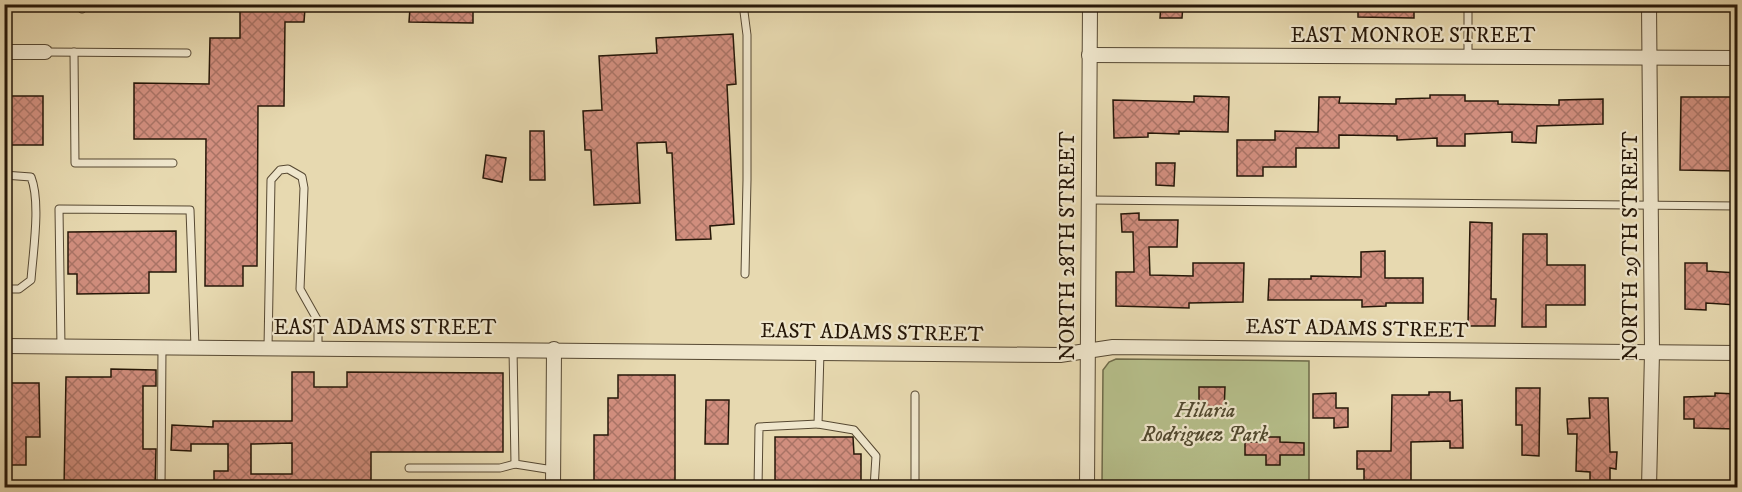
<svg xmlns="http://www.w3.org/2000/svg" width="1742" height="492" font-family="'IM FELL DW Pica',serif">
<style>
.green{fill:#b6bf8b;stroke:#6e6b4a;stroke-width:1.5}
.building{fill:url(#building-cross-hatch);stroke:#261708;stroke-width:1.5;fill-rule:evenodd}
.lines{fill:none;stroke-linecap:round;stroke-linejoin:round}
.lane-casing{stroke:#564832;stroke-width:9}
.street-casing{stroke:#564832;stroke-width:16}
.lane{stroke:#efe6cc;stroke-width:7}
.street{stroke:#efe6cc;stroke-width:14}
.labels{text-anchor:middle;stroke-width:4.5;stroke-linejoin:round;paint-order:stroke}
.street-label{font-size:21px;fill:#261708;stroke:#efe6cc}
.park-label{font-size:21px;font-style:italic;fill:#51492f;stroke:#efe6cc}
</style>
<defs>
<pattern id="building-cross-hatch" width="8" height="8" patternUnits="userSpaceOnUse" patternTransform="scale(1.5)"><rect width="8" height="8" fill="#d18e7e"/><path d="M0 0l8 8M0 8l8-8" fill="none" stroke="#a97365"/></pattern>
</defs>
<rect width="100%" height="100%" fill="#e7d9b0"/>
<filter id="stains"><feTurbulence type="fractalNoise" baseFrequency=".00333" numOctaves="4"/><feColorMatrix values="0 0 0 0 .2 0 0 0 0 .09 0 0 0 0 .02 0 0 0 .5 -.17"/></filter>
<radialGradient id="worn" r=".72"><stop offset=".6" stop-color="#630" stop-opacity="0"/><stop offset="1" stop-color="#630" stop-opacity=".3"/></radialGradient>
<path class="green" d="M1116,359L1309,361V486L1102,484L1103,370L1109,362Z"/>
<g class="building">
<path d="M1161,4H1183L1182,18H1160Z"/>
<path d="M1358,4H1414V18L1358,17Z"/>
<path d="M240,8H305L304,22H285L284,106H258L257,266H243V286H205L206,139H134V83L209,84L210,38H240Z"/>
<path d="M410,8L473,9V23L409,22Z"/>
<path d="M733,34L736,84L727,85L734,224L710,226L711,239L676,240L672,153H667L666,142L637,143L640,203L594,205L591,150H585L583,111L602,110L599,56L657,53L656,38Z"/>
<path d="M1430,95H1465V101H1498V104L1559,105V100L1603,99V124L1537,126L1536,143L1512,142V132L1465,134V146H1437V138L1397,140V136L1339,135V148H1296V167H1263V176H1237V140H1275V131L1318,132L1319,97H1340L1339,103L1396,104V99L1430,98Z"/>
<rect x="4" y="96" width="39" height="49"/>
<path d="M1194,96L1229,97L1228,132L1179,131V134L1148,133V137L1114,138L1113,100L1194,102Z"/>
<path d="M1681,97H1737V171L1680,170Z"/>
<path d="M530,131H544L545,180H530Z"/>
<path d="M486,155L506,158L502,182L483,178Z"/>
<path d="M1156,163H1175L1174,186L1156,185Z"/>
<path d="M1139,213V220H1178L1177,247H1149L1150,275L1193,276V263H1244L1243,302L1189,303V308L1116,306V272H1134L1133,232H1122L1121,214Z"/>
<path d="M1470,222L1492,223L1491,299H1496L1495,326H1468Z"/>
<path d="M176,231V272H149V293L77,294V274H68V232Z"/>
<path d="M1523,234H1547V265H1585V305H1546V327H1522Z"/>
<path d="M1385,251V278H1423V303H1386V306L1362,307V300H1268L1269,279H1311V276L1361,277V252Z"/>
<path d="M1685,263H1707V271L1737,273V305L1706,303V310L1685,309Z"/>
<path d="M111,369L156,370V386H143V449H156L155,488H64L66,377H111Z"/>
<path d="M292,372H314V387H347V372L503,373V452H371V488H214V471H228V444H191V451L171,450L172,425L213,427V421H292ZM292,443V474H251V444Z"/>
<path d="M618,375H675V488H594V435H608V398H618Z"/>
<path d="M10,383H39L40,437H26V465H4V440H10Z"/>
<path d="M1199,387H1225L1224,412H1199Z"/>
<path d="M1516,388H1540L1539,456L1522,455V425H1516Z"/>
<path d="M1429,392H1450V401L1462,400L1463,448H1450V441L1411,442V487H1364V469H1357V451H1391L1392,395H1429Z"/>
<path d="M1336,393V408H1348V427L1334,428V418H1313V394Z"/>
<path d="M1715,393L1737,394V429L1694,428V419H1684V397L1715,396Z"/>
<path d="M1589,398H1608L1610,452H1617L1616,469L1610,468V488L1590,487V472L1576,471L1577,434H1568L1567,419L1590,418Z"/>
<path d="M706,400H729L728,444H705Z"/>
<path d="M775,437H853L854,454H861V486L775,488Z"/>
<path d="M1266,437H1280V442L1304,443V455H1280V465H1266V455H1245V442H1266Z"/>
</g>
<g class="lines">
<g class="lane-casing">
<g id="lane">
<path d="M82,4V9"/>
<path d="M743,4L747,35V180L745,274"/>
<path d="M45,52L187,53"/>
<path d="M74,52L75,163H173"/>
<path d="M1468,56V4"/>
<path d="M4,175L31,177C41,202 33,252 31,280L19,289H4"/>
<path d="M1089,200L1738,206"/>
<path d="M61,347L59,209L190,210L195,347"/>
<path d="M268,348L271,180L280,170L288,169L302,177L304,188L300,289L318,321V348"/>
<path d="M513,349L515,464L553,470"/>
<path d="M915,395V488"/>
<path d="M818,424L854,430L876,456L874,488"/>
<path d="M409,468H500L515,464"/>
<path d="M161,488L162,347"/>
<path d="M758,488L759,427L818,424L820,352"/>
</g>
</g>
<g class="street-casing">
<g id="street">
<path d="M4,52H45"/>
<path d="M1089,55L1738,58"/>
<path d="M4,346L1060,355L1113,347L1738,353"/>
<path d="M553,488L554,349"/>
<path d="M1087,488L1090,4"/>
<path d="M1649,488L1652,352L1649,4"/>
</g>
</g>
<use href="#lane" class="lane"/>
<use href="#street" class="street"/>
</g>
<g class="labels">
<g class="street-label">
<text x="1413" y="42">EAST MONROE STREET</text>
<text transform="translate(1067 246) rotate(-90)" y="7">NORTH 28TH STREET</text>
<text transform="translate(1630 246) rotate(-90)" y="7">NORTH 29TH STREET</text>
<text x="385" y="334">EAST ADAMS STREET</text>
<text transform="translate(1357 328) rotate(1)" y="7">EAST ADAMS STREET</text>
<text transform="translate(872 332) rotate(1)" y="7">EAST ADAMS STREET</text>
</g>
<g class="park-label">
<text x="1205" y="417">Hilaria<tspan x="1205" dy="24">Rodriguez Park</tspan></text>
</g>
</g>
<rect width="1742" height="492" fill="none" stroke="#e7d9b0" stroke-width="24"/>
<rect x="6" y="6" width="1730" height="480" fill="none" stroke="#261708" stroke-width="3"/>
<rect x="12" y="12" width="1718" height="468" fill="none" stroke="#261708" stroke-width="1.5"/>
<rect width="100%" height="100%" filter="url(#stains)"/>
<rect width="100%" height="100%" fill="url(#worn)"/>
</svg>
